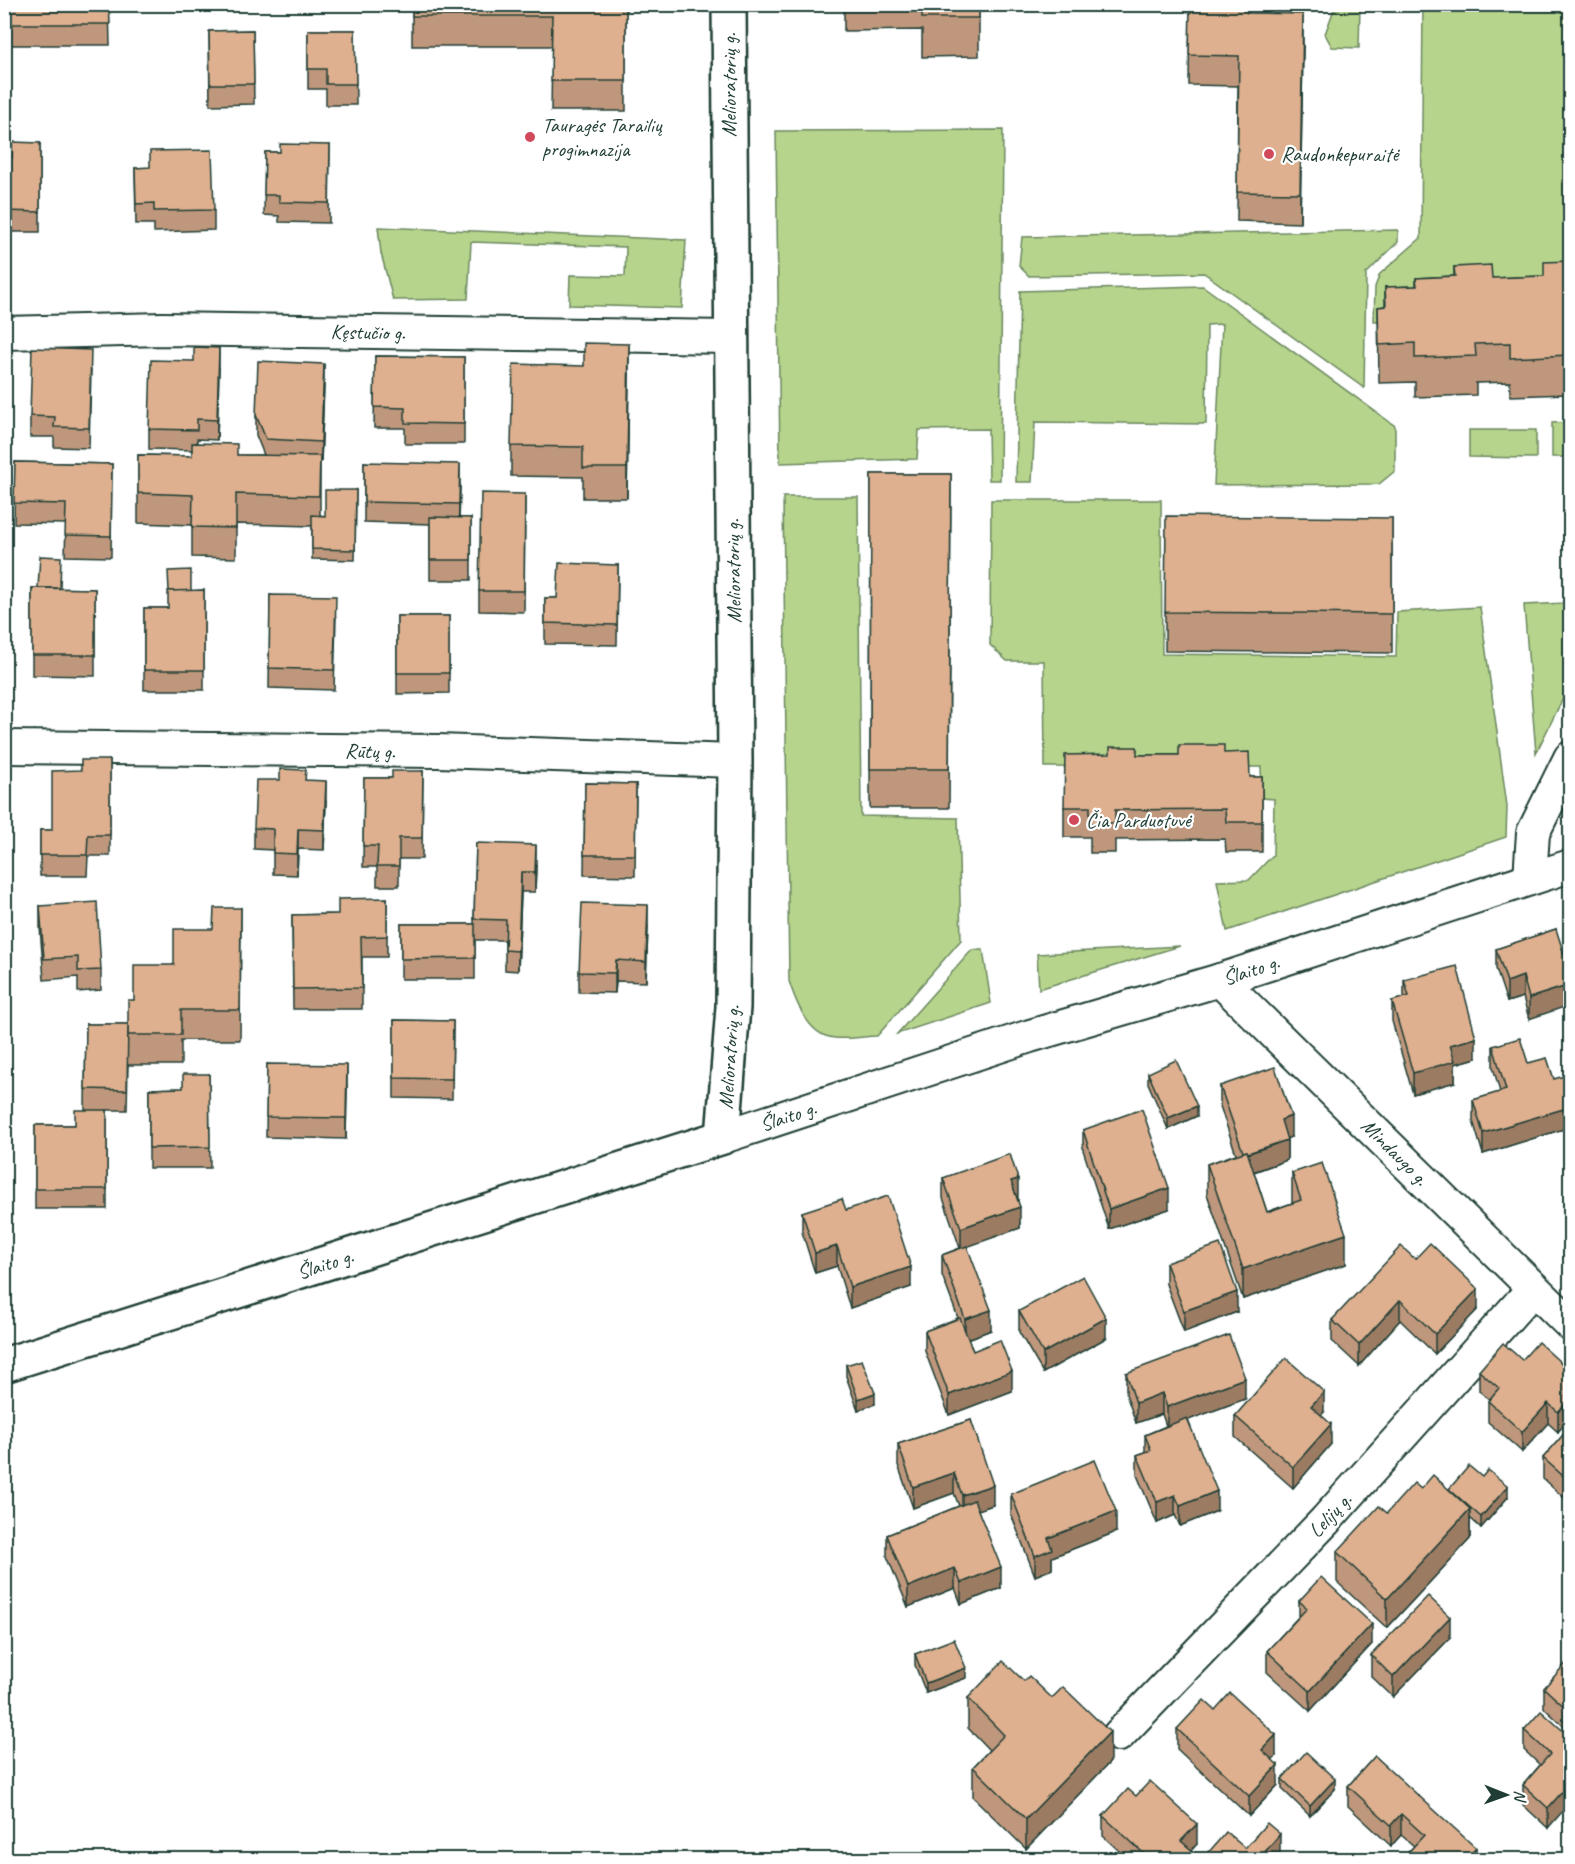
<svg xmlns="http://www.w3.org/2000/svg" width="1575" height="1864" font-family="Caveat,sans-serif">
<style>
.green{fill:#b7d48c;stroke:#6b8860;stroke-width:1.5}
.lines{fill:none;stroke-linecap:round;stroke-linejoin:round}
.minor-casing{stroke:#1f3d34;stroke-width:36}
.secondary-casing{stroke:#1f3d34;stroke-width:38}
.minor{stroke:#fff;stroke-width:32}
.secondary{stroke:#fff;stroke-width:33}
.wall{fill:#bf977b;stroke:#1f3d34;stroke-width:1.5}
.shaded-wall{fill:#9b7b64;stroke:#1f3d34;stroke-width:1.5}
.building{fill:#deb08f;stroke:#1f3d34;stroke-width:1.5}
.poi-dot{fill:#d1495b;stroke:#fff;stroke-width:2}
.labels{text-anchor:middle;stroke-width:4.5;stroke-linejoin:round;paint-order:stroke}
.street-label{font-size:21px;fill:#1f3d34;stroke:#fff}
.poi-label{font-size:21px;fill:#1f3d34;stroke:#fff;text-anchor:start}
</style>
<rect width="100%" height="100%" fill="#fff"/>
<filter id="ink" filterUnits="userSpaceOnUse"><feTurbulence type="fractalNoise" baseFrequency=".0167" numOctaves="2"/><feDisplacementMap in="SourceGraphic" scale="12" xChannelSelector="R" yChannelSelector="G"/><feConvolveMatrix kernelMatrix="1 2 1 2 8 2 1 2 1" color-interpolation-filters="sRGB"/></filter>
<g filter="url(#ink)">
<g class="green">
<path d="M1336,4L1360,5L1359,48L1332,47L1325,34Z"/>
<path d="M1423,5H1570V295L1409,320L1374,321L1375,287L1380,274L1421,238Z"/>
<path d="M1003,130L1000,480H989L988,429L919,430L917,459L780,463L776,131Z"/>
<path d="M378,227L686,240L682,308L569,305L570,275L625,276L626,247L471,242L468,299L393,300L381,253Z"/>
<path d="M1398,230V242L1366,274L1364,388L1204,273L1029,276L1019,266L1022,237Z"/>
<path d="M1203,286L1395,426V471L1379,484L1214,485L1222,324L1207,325L1206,424L1035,422L1032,482H1016L1020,291Z"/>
<path d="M1570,422V457H1552V423Z"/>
<path d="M1469,430H1536V458L1469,457Z"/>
<path d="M783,497H858L861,816L958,818L961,940L877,1036C863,1036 843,1041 829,1037C807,1032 795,1000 789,981Z"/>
<path d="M991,500H1161L1162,654L1396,657L1397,612L1480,607L1507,806L1506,837L1227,931L1217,881L1249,880L1273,855L1274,799L1262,798L1261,767H1045L1044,661H1007L990,645Z"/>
<path d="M1570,512V684L1536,753L1524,605L1567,603Z"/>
<path d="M1180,946L1039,989L1037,954Z"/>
<path d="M972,950H983L991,1003L897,1034Z"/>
</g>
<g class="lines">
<g class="minor-casing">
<g id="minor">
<path d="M4,333L163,329L731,337"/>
<path d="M4,747L438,751L735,761"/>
<path d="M1530,878L1533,833L1570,758"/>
<path d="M1220,980L1570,1324"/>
<path d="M723,1137L1030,1036L1220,980L1570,866"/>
<path d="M1119,1735L1325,1521L1533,1289"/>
</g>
</g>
<g class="secondary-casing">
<path id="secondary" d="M4,1365L723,1137L733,1007L735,761L729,4"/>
</g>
<use href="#minor" class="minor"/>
<use href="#secondary" class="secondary"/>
</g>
<g class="wall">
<path d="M4,4H109L110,45H4Z"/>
<path d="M412,4H626V111H551L552,46H412Z"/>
<path d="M844,4H979V56L922,57V30L844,31Z"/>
<path d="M1190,4H1248V13L1303,44L1300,223L1237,221L1238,86L1189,85Z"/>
<path d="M253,30L254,104L210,105L209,31Z"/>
<path d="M308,30H355L356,105H326V89H308Z"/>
<path d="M40,143V232H4V158H12Z"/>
<path d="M330,145L329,223L279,222V216L264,215L265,152H280Z"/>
<path d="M135,168L214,210V230L154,232V224H136Z"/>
<path d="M1570,261V383H1568V394L1510,396V382L1476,383V395L1415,397V382L1379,383L1378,307L1385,306V287L1416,286V278L1454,276V267L1492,278L1544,276Z"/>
<path d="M375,356L464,357V444H405V428H374Z"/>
<path d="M219,368L217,440L197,439V443L237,455H264L256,435V415L324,384L321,462H320V515L325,516L356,490L355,560L312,559V526L236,524V558L192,557V525L138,523V455L192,456V450L149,449V429Z"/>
<path d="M91,370L89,448L54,447V437H30V416Z"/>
<path d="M629,374L627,498H583V477L511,476V446Z"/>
<path d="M15,462L112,464L111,557L65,556L66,524L14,523Z"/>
<path d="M364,462L460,484L459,518H471V580H430V524L364,522Z"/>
<path d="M871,474H951L949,808H870Z"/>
<path d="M525,494L524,612L479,611V591Z"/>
<path d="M1392,518V653L1165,651V612Z"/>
<path d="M618,565L617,645L545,644V598H557Z"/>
<path d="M32,588L95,589V676L32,675Z"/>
<path d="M204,590V690H144V608H168L191,591Z"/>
<path d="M270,595L336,617L334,690L269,688Z"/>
<path d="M397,616H449V693L397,694Z"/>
<path d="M1224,753L1250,777H1262V852H1226L1225,839L1115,840V853H1090V837H1064V807L1137,755H1179Z"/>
<path d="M110,760V856H88L87,876H40V830H52L81,770Z"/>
<path d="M423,771L422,859H399V886H377V867H363L364,778H392Z"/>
<path d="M306,780L326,801L324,850L298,849L297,875L273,874V850L254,849V828Z"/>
<path d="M585,783L636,784L635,876L584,875Z"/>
<path d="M476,843L536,865L535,892H521L518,971L505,970V940H475V979H401V924H474Z"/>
<path d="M387,898V957H362V1009H293L292,915L338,914Z"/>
<path d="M40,906L101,970V990L78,992V977L44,980L40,927Z"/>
<path d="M241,908L240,1040H181V1065H128L127,1110H107V1209H35V1125H75L85,1110L86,1024H128L134,1000L213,929Z"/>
<path d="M648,926L646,982L616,981L615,993L579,992V972Z"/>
<path d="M1556,929L1529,1019L1523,997L1507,1002L1496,969V949Z"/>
<path d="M1404,980L1476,1058L1455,1064V1082L1413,1094L1392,1021V1001L1404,998Z"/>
<path d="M394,1020L453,1021L452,1099L394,1098Z"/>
<path d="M1493,1046L1528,1063L1554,1079L1570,1096V1127L1483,1154L1473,1121V1100L1500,1092L1493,1067Z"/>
<path d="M267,1064L347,1086L346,1139L266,1137Z"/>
<path d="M1148,1073L1197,1116L1168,1129L1148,1083Z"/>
<path d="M209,1074L210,1168H149V1089L183,1088Z"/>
<path d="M1220,1086L1291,1137L1287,1138V1160L1254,1172L1267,1212L1292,1203V1173L1346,1264L1243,1299L1207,1194V1164L1236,1154L1220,1106Z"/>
<path d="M1083,1130L1169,1209L1109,1229L1083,1150Z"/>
<path d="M943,1178L1018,1199L1020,1228L967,1246L991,1330L968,1339L973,1351L1012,1391L949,1415L925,1351V1331L958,1318L942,1275V1255L960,1248L943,1198Z"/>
<path d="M846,1210L911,1287L850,1308L837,1266L815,1273L802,1232V1212Z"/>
<path d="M1415,1259L1478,1309L1435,1354L1400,1320L1359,1366L1332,1341V1320Z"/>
<path d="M1166,1263L1237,1312L1184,1332L1166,1284Z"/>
<path d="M1019,1311L1106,1338L1043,1373L1019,1332Z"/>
<path d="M1522,1360L1570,1371L1558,1432L1548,1423L1522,1452L1488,1422V1401L1490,1400L1479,1391V1371Z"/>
<path d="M846,1365L875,1404L858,1410L846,1376Z"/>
<path d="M1126,1373L1245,1399L1188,1420L1217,1511L1180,1526L1175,1515L1157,1523L1137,1475V1455L1145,1452V1435L1166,1426L1162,1414L1136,1423L1126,1394Z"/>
<path d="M1324,1412L1321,1415L1331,1444L1293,1488L1235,1437V1416Z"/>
<path d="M971,1420L993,1505L978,1510L1001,1588L961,1604L955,1588L908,1607L887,1556V1535L959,1506L954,1493L913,1508L898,1465V1444Z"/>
<path d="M1570,1427V1503L1543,1479V1458Z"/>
<path d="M1482,1477L1508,1497L1481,1528L1470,1518V1539L1387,1628L1337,1582V1552L1387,1513Z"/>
<path d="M1011,1494L1116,1532L1052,1557V1569L1035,1576L1011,1514Z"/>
<path d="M1299,1601L1372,1644L1310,1711L1267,1672V1651L1299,1616Z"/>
<path d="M1450,1638L1393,1697L1371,1676V1655Z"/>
<path d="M915,1654L966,1678L926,1693L915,1665Z"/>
<path d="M1570,1666V1732L1544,1708V1688Z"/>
<path d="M968,1698L1110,1762L1026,1849L973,1797V1767L989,1750L968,1728Z"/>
<path d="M1215,1710L1276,1756L1272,1759L1278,1785L1249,1816L1177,1749V1729Z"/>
<path d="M1524,1730L1570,1737L1548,1828L1523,1805V1785L1540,1765L1524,1750Z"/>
<path d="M1375,1756L1476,1860H1403V1858L1414,1846L1401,1835L1391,1846L1348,1806V1786Z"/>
<path d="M1282,1779L1335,1789L1310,1816L1282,1789Z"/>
<path d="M1136,1796L1197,1844L1191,1850L1196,1860H1129L1103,1836V1816Z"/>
</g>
<g class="shaded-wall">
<path d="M1303,14V44L1300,223V193Z"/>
<path d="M629,344V374L627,498V468Z"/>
<path d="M219,348V368L217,440V420Z"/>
<path d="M324,364V384L321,462V442Z"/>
<path d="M460,464V484L459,524V504Z"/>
<path d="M326,781V801L324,850V830Z"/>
<path d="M298,829V849L297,875V854Z"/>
<path d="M536,845V865L535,892V872Z"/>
<path d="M521,872V892L518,971V951Z"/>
<path d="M648,905V926L646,982V962Z"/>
<path d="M616,960V981L615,993V973Z"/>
<path d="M1523,976V997L1507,1002V982Z"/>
<path d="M1570,985V1005L1529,1019V998Z"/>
<path d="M1476,1038V1058L1455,1064V1082L1413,1094V1073L1450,1045Z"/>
<path d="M347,1065V1086L346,1139V1118Z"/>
<path d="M1197,1106V1116L1168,1129V1118Z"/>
<path d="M1570,1107V1127L1483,1154V1133Z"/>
<path d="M1291,1116V1137L1281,1141V1120Z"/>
<path d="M1287,1140V1160L1244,1175V1155Z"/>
<path d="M1018,1179V1199L1011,1202V1181Z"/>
<path d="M1169,1188V1209L1109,1229V1209Z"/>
<path d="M1020,1207V1228L961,1249V1228Z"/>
<path d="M1346,1234V1264L1243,1299V1269Z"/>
<path d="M837,1246V1266L815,1273V1253Z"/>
<path d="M911,1267V1287L850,1308V1287Z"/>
<path d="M1478,1289V1309L1435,1354V1334Z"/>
<path d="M1237,1292V1312L1184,1332V1311Z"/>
<path d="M1400,1300V1320L1359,1366V1345Z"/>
<path d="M991,1310V1330L965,1340V1319Z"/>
<path d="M1106,1318V1338L1043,1373V1353Z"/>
<path d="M1012,1371V1391L949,1415V1395Z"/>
<path d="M1245,1378V1399L1167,1428V1407Z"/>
<path d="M1324,1392V1412L1311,1426V1406Z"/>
<path d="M875,1393V1404L858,1410V1399Z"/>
<path d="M1162,1393V1414L1136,1423V1403Z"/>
<path d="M1570,1398V1418L1558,1432V1412Z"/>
<path d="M1548,1403V1423L1522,1452V1432Z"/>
<path d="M1331,1424V1444L1293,1488V1467Z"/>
<path d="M954,1473V1493L913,1508V1487Z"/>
<path d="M993,1485V1505L962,1515V1495Z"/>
<path d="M1508,1486V1497L1481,1528V1517Z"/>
<path d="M1217,1491V1511L1180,1526V1506Z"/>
<path d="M1175,1495V1515L1157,1523V1502Z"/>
<path d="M1470,1509V1539L1387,1628V1599Z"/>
<path d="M1116,1511V1532L1052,1557V1569L1035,1576V1556L1048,1538Z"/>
<path d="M1001,1567V1588L961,1604V1583Z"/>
<path d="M955,1568V1588L908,1607V1587Z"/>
<path d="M1450,1617V1638L1393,1697V1677Z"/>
<path d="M1372,1624V1644L1310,1711V1691Z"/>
<path d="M966,1668V1678L926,1693V1683Z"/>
<path d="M1110,1732V1762L1026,1849V1819Z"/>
<path d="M1276,1735V1756L1262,1770V1750Z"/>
<path d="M1278,1765V1785L1249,1816V1796Z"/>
<path d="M1335,1779V1789L1310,1816V1806Z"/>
<path d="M1570,1783V1803L1548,1828V1808Z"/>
<path d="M1401,1814V1835L1391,1846V1825Z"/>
<path d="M1197,1824V1844L1183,1860L1181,1841Z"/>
<path d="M1280,1834V1854L1276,1860H1258Z"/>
<path d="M1476,1848V1860H1466Z"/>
</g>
<g class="building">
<path d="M4,4H109L110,24H4Z"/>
<path d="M412,4H626V81H551L552,16H412Z"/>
<rect x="922" y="4" width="57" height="14"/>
<path d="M1190,4H1247V13L1303,14L1300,193L1237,192L1239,56L1189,55Z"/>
<path d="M253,30L254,84H210L209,31Z"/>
<path d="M308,30H355L356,84H326V69H308Z"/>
<path d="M12,142L40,143V212L4,211V158H12Z"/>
<path d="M280,144L330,145L329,203L279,202V195H264L265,152H280Z"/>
<path d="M212,150L214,210L154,211V203L136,204L135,168L150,167V151Z"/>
<path d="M1570,261V344H1568V355L1510,358V343L1475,344L1476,356L1415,358V343L1379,345L1378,307L1386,306L1385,287L1417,286L1416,278L1455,276L1454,267L1491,265L1492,278L1544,276V262Z"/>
<path d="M584,343L629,344L627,468H583V447L511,446L513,364L584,366Z"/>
<path d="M194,347L219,348L217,420L197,419V430L149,429L151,360L194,361Z"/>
<path d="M32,348L91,350L89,428L54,427L55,417L30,416Z"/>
<path d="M375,356L464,357V424L405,423V408L374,407Z"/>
<path d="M258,361L324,364L321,442L266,439L256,415Z"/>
<path d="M192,443L237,444V455L320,456L319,496L236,494V528L192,527L193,495L138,493V455L192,456Z"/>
<path d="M15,462L112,464L111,536L65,535L66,504L14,503Z"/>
<path d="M364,462L460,464L459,504L364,502Z"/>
<path d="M871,474H951L949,769H870Z"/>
<path d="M325,490H356L355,550L312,549V515L325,516Z"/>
<path d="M481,493L525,494L524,591H479Z"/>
<path d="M1166,516L1392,518V614L1165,612Z"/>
<path d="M430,517L471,518V560H430Z"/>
<path d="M40,556L61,557L60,588H38Z"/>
<path d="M559,563L618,565L617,625L545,623V598H557Z"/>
<path d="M191,570V591H169L168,571Z"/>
<path d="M32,588L95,589V655H32Z"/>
<path d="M204,590V670H144V608H168V591Z"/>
<path d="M270,595L336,596L334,670L269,668Z"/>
<rect x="397" y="616" width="52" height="57"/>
<path d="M1179,745H1224V753L1249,752L1250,777H1262V822H1226L1225,809L1115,810V823H1090V807H1064L1065,755L1110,754V747H1137V755H1179Z"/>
<path d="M81,760H110V835H88L87,855H40V830H52V771L81,770Z"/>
<path d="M280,769L306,770L305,780L326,781L324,830L298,829L297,854L273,853V829L254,828L256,780H280Z"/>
<path d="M392,771H423L422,838H399V866H377L378,846H363L364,778H392Z"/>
<path d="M585,783L636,784L635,855H584Z"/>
<path d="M476,843L536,845L535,872H521L518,951L505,950L506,920L474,919Z"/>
<path d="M387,898V936L361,937L362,988L293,989L292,915L338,914V899Z"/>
<path d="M97,902L101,970L78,971V957L44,959L40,906Z"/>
<path d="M582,903L648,905L646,962L616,960L615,973L579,972Z"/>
<path d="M214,908H241L240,1010H181V1035H128V1000H134V965H174V929H213Z"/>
<path d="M401,924H475V958L401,959Z"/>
<path d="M1556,929L1564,954L1570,952V985L1529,998L1523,976L1507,982L1496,949Z"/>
<path d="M1457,966L1476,1038L1450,1045L1455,1061L1413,1073L1392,1001L1409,996L1404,980Z"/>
<path d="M394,1020L453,1021L452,1079L394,1078Z"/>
<path d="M86,1024H128L127,1090L85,1089Z"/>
<path d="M1520,1038L1528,1063L1547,1058L1554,1079L1564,1076L1570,1096V1107L1483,1133L1473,1100L1506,1090L1493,1046Z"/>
<path d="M1176,1060L1197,1106L1168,1118L1148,1073Z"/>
<path d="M267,1064L347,1065L346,1118L266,1117Z"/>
<path d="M1275,1067L1291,1116L1281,1120L1287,1140L1248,1153L1247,1151L1243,1152L1220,1086Z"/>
<path d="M183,1074H209L210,1147L149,1148V1089L183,1088Z"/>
<path d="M1142,1109L1169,1188L1109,1209L1083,1130Z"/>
<path d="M75,1110H107V1189H35V1125H75Z"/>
<path d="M1247,1151L1267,1212L1301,1200L1292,1173L1322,1163L1346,1234L1243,1269L1207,1164Z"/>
<path d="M1010,1154L1018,1179L1011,1181L1020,1207L961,1228L943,1178Z"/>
<path d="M888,1196L911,1267L850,1287L837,1246L815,1253L802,1212L842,1199L846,1210Z"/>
<path d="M1430,1243L1478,1289L1435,1334L1400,1300L1359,1345L1332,1320L1401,1246L1415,1259Z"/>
<path d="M1220,1244L1237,1292L1184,1311L1166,1263Z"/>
<path d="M967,1246L991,1310L965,1319L942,1255Z"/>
<path d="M1083,1276L1106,1318L1043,1353L1019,1311Z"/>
<path d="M960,1318L973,1351L1000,1340L1012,1371L949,1395L925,1331Z"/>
<path d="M1229,1335L1245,1378L1167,1407L1162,1393L1136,1403L1126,1373Z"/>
<path d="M1538,1342L1570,1371V1398L1558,1412L1548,1403L1522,1432L1488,1401L1499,1388L1479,1371L1503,1343L1522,1360Z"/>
<path d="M1286,1358L1324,1392L1311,1406L1331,1424L1293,1467L1235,1416Z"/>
<path d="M862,1360L875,1393L858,1399L846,1365Z"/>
<path d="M1187,1418L1217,1491L1180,1506L1175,1495L1157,1502L1137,1455L1151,1450L1145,1435Z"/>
<path d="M971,1420L993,1485L962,1495L954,1473L913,1487L898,1444Z"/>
<path d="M1570,1427V1482L1543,1458Z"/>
<path d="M1095,1460L1116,1511L1048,1538L1052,1549L1035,1556L1011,1494Z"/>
<path d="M1469,1466L1482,1477L1488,1470L1508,1486L1481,1517L1449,1489Z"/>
<path d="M1433,1475L1470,1509L1387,1599L1337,1552L1379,1506L1387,1513L1414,1483L1421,1489Z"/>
<path d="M974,1500L1001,1567L961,1583L955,1568L908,1587L887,1535Z"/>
<path d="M1321,1577L1372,1624L1310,1691L1267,1651L1307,1608L1299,1601Z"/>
<path d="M1428,1596L1450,1617L1393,1677L1371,1655Z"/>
<path d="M954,1639L966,1668L926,1683L915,1654Z"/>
<path d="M1003,1661L1024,1681L1029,1676L1052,1698L1063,1687L1110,1732L1026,1819L973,1767L1004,1735L968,1698Z"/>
<path d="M1567,1662L1570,1666V1712L1544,1688Z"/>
<path d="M1230,1693L1276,1735L1262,1750L1278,1765L1249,1796L1177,1729L1204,1700L1215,1710Z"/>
<path d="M1541,1711L1570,1737V1783L1548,1808L1523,1785L1550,1754L1524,1730Z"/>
<path d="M1306,1752L1335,1779L1310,1806L1282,1779Z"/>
<path d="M1375,1756L1476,1848L1466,1860H1405L1403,1858L1424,1835L1401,1814L1391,1825L1348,1786Z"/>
<path d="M1150,1781L1197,1824L1181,1841L1196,1854L1191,1860H1151L1103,1816L1128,1789L1136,1796Z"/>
<path d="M1267,1823L1280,1834L1258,1860H1202L1226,1832L1245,1848Z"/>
</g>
</g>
<g class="poi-dot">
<circle cx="530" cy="137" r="6"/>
<circle cx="1269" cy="154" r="6"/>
<circle cx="1074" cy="820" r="6"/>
</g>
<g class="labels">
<g class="street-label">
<text transform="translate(729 85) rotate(-90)" y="7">Melioratorių g.</text>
<text transform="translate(368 332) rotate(1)" y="7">Kęstučio g.</text>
<text transform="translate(733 571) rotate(-91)" y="7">Melioratorių g.</text>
<text transform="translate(370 751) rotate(1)" y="7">Rūtų g.</text>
<text transform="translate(1251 970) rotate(-18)" y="7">Šlaito g.</text>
<text transform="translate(729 1057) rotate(-86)" y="7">Melioratorių g.</text>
<text transform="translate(788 1116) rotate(-18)" y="7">Šlaito g.</text>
<text transform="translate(1395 1152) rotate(45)" y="7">Mindaugo g.</text>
<text transform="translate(325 1264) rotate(-18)" y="7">Šlaito g.</text>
<text transform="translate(1330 1515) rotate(-47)" y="7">Lelijų g.</text>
</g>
<g class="poi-label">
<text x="542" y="132">Tauragės Tarailių<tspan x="542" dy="24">progimnazija</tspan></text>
<text x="1281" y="161">Raudonkepuraitė</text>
<text x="1086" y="827">Čia Parduotuvė</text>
</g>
</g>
<rect width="1575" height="1864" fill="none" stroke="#fff" stroke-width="24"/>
<rect x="12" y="12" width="1551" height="1840" fill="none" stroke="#1f3d34" stroke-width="2" filter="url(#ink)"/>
<g transform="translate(1506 1795) rotate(91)" stroke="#ffffff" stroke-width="4.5" paint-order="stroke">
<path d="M0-4.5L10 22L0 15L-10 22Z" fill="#1f3d34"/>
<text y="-9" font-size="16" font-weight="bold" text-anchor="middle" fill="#1f3d34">N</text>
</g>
</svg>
